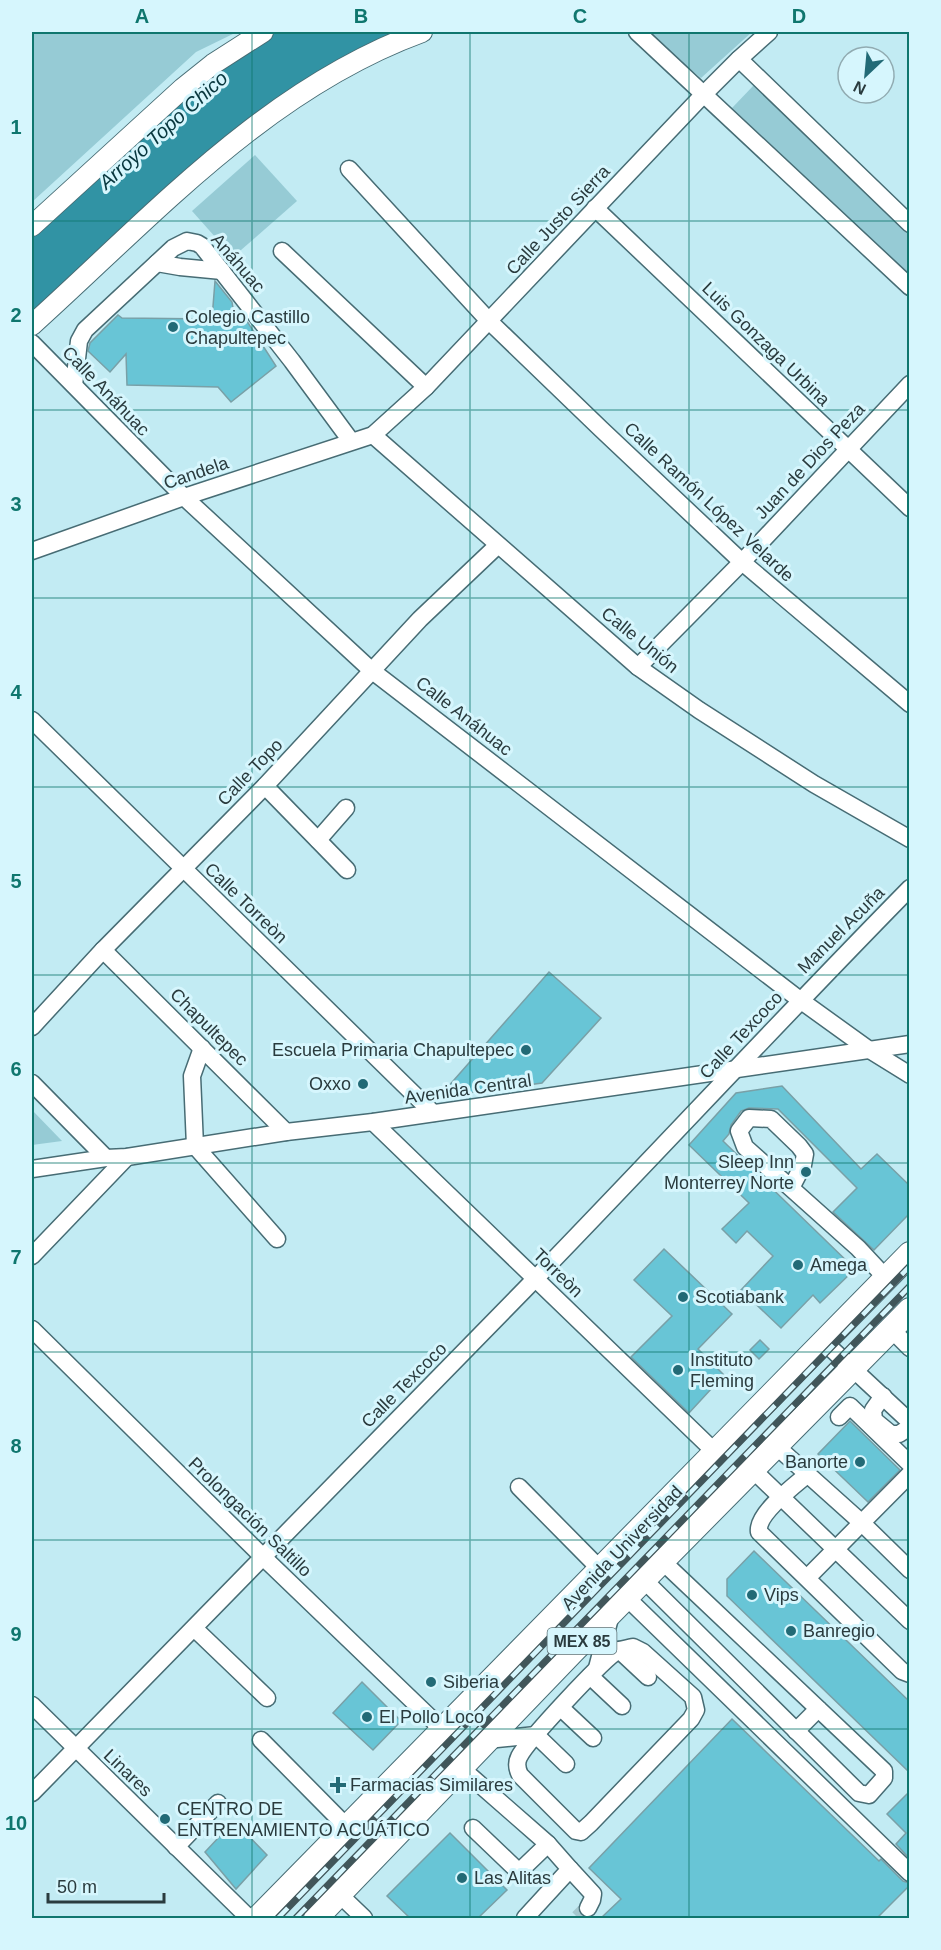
<svg xmlns="http://www.w3.org/2000/svg" width="941" height="1950" font-family="Arial,sans-serif">
<style>
.green{fill:#96cbd5}
.water{fill:#3193a4}
.building{fill:#68c5d6;stroke:#79a0a7;stroke-width:1.5}
.lines{fill:none;stroke-linecap:round;stroke-linejoin:round}
.minor-tunnel{stroke:#a4c8cf;stroke-width:16;stroke-dasharray:16 8;stroke-linecap:butt}
.minor-casing{stroke:#476c74;stroke-width:19}
.major-casing{stroke:#476c74;stroke-width:22}
.highway-casing{stroke:#476c74;stroke-width:26}
.minor{stroke:#fff;stroke-width:16}
.major{stroke:#fff;stroke-width:20}
.highway{stroke:#fff;stroke-width:24}
.rail-casing{stroke:#41565a;stroke-width:7}
.rail{stroke:#d6f6fd;stroke-width:4.5;stroke-dasharray:14;stroke-linecap:butt}
.grid{fill:none;stroke:#0f766e;stroke-width:1.5;stroke-opacity:0.55}
.poi-dot{fill:#226a76;stroke:#d6f6fd;stroke-width:2}
.labels{text-anchor:middle;stroke-width:6;stroke-linejoin:round;paint-order:stroke}
.shield{fill:#d6f6fd;stroke:#5e7377;stroke-width:1.5}
.shield-label{font-size:16px;font-weight:bold;fill:#2a3b3e}
.street-label{font-size:18px;fill:#2a3b3e;stroke:#d6f6fd}
.poi-label{font-size:18px;fill:#2a3b3e;stroke:#d6f6fd;text-anchor:start}
.water-label{font-size:20px;font-style:italic;fill:#08373e;stroke:#d6f6fd}
.neatline{fill:none;stroke:#0f766e;stroke-width:2}
.grid-label{font-size:20px;text-anchor:middle;font-weight:bold;fill:#0f766e}
</style>
<rect width="100%" height="100%" fill="#c2ebf3"/>
<g class="green">
<path d="M32,32H237L196,52L32,202Z"/>
<path d="M645,32H752L701,78Z"/>
<path d="M754,85L909,233V275L732,108Z"/>
<path d="M255,155L297,201L233,257L192,211Z"/>
<path d="M32,1110L62,1141L32,1145Z"/>
</g>
<path class="water" d="M263,32H422L311,87L32,325V226Z"/>
<g class="building">
<path d="M215,281L232,302L235,320L243,315L276,366L231,402L218,387L127,385L126,354L110,372L88,351L90,343L118,315L122,318L212,319Z"/>
<path d="M549,972L601,1018L542,1083L439,1097Z"/>
<path d="M782,1086L861,1169L877,1154L909,1185V1214L874,1250L833,1212L857,1188L778,1109L749,1108L741,1111L731,1125L729,1134L723,1141L855,1269L820,1303L813,1295L781,1328L741,1290L773,1256L747,1231L736,1243L722,1229L749,1203L689,1145L736,1093Z"/>
<path d="M664,1249L732,1314L698,1349L724,1375L689,1413L631,1357L672,1316L634,1280Z"/>
<path d="M760,1340L769,1349L759,1359L750,1350Z"/>
<path d="M850,1421L900,1470L868,1502L818,1454Z"/>
<path d="M754,1551L909,1701V1772L727,1596V1579Z"/>
<path d="M362,1682L401,1721L373,1750L333,1713Z"/>
<path d="M732,1719L879,1861L881,1859L903,1881L909,1883V1886L877,1918H601L621,1899L589,1868Z"/>
<path d="M909,1792V1858L896,1844L906,1833L887,1814Z"/>
<path d="M234,1821L267,1855L236,1889L205,1852Z"/>
<path d="M450,1833L507,1890L478,1918H410L387,1896Z"/>
</g>
<g class="lines">
<path class="minor-tunnel" d="M578,1918L588,1908"/>
<g class="minor-casing">
<g id="minor">
<path d="M637,32L910,287"/>
<path d="M739,59L910,224"/>
<path d="M349,169L489,321L601,429L742,562L910,704"/>
<path d="M595,208L910,508"/>
<path d="M282,251L426,387"/>
<path d="M157,263L180,267L222,271"/>
<path d="M32,343L184,497L371,670L800,1000L868,1049L910,1075"/>
<path d="M74,385L79,341L85,330L173,248L187,241L197,243L202,246L292,361L351,441"/>
<path d="M373,435L638,667L699,710L814,784L910,839"/>
<path d="M32,551L184,497L373,435L426,387L703,95L739,59L769,32"/>
<path d="M638,667L742,562L910,384"/>
<path d="M32,720L433,1113"/>
<path d="M265,786L347,870"/>
<path d="M318,840L346,808"/>
<path d="M103,950L286,1132"/>
<path d="M32,1027L103,950L265,786L420,619L498,545"/>
<path d="M202,1048L192,1076L195,1146L277,1239"/>
<path d="M32,1083L106,1158"/>
<path d="M373,1122L716,1453"/>
<path d="M32,1169L106,1158L127,1157L286,1132L373,1122L910,1044"/>
<path d="M791,1188L803,1165L805,1154L799,1146L771,1119L749,1118L739,1131L745,1147L858,1248L886,1278"/>
<path d="M32,1256L127,1157"/>
<path d="M32,1329L262,1556L443,1730"/>
<path d="M891,1329L910,1348"/>
<path d="M823,1341L910,1422"/>
<path d="M883,1396L873,1410L874,1420L891,1434H899L910,1427"/>
<path d="M839,1417L850,1406L910,1464"/>
<path d="M775,1445L862,1523L910,1570"/>
<path d="M752,1469L910,1621"/>
<path d="M808,1474C795,1485 756,1514 759,1532L902,1671L910,1674"/>
<path d="M519,1487L601,1570"/>
<path d="M808,1577L910,1474"/>
<path d="M643,1579L859,1793L869,1795L884,1778V1771L661,1560"/>
<path d="M626,1597L910,1873"/>
<path d="M194,1628L267,1698"/>
<path d="M633,1647L643,1652L693,1697L696,1710L691,1719L591,1823L581,1832L576,1831L520,1775C517,1769 516,1763 519,1757C526,1742 605,1657 619,1650C623,1649 629,1648 633,1647Z"/>
<path d="M619,1650L648,1677"/>
<path d="M597,1668L611,1614"/>
<path d="M590,1676L622,1706"/>
<path d="M32,1705L249,1918"/>
<path d="M561,1708L593,1738"/>
<path d="M796,1731L818,1709"/>
<path d="M261,1740L347,1827"/>
<path d="M487,1740L536,1735L566,1764"/>
<path d="M460,1767L548,1844L570,1869L525,1918"/>
<path d="M32,1793C199,1621 369,1450 537,1277C662,1148 784,1016 910,888"/>
<path d="M473,1828L517,1870L523,1868L548,1844"/>
<path d="M176,1847L218,1803"/>
<path d="M570,1869L593,1894L592,1900L588,1908"/>
<path d="M339,1894L364,1918"/>
</g>
</g>
<g class="major-casing">
<g id="major">
<path d="M32,226L183,88L213,64L263,32"/>
<path d="M32,325C153,216 266,89 422,32"/>
</g>
</g>
<g class="highway-casing">
<g id="highway">
<path d="M258,1918L910,1254"/>
<path d="M316,1918L573,1651L910,1310"/>
</g>
</g>
<use href="#minor" class="minor"/>
<use href="#major" class="major"/>
<use href="#highway" class="highway"/>
<g class="rail-casing">
<g id="rail">
<path d="M278,1918L910,1266"/>
<path d="M296,1918L910,1286"/>
</g>
</g>
<use href="#rail" class="rail"/>
</g>
<path class="grid" d="M252,32V1918M470,32V1918M689,32V1918M32,221H910M32,410H910M32,598H910M32,787H910M32,975H910M32,1163H910M32,1352H910M32,1540H910M32,1729H910"/>
<g class="poi-dot">
<circle cx="173" cy="327" r="6"/>
<circle cx="526" cy="1050" r="6"/>
<circle cx="363" cy="1084" r="6"/>
<circle cx="806" cy="1172" r="6"/>
<circle cx="798" cy="1265" r="6"/>
<circle cx="683" cy="1297" r="6"/>
<circle cx="678" cy="1370" r="6"/>
<circle cx="860" cy="1462" r="6"/>
<circle cx="752" cy="1595" r="6"/>
<circle cx="791" cy="1631" r="6"/>
<circle cx="431" cy="1682" r="6"/>
<circle cx="367" cy="1717" r="6"/>
<path d="M335 1776h6v6h6v6h-6v6h-6v-6h-6v-6h6z"/>
<circle cx="165" cy="1819" r="6"/>
<circle cx="462" cy="1878" r="6"/>
</g>
<g class="labels">
<rect class="shield" x="547.5" y="1628" width="69" height="26" rx="4.5"/>
<g class="shield-label">
<text x="582" y="1647">MEX 85</text>
</g>
<g class="street-label">
<text transform="translate(558 220) rotate(-47)" y="6">Calle Justo Sierra</text>
<text transform="translate(238 263) rotate(49)" y="6">Anáhuac</text>
<text transform="translate(766 344) rotate(44)" y="6">Luis Gonzaga Urbina</text>
<text transform="translate(106 391) rotate(46)" y="6">Calle Anáhuac</text>
<text transform="translate(810 461) rotate(-47)" y="6">Juan de Dios Peza</text>
<text transform="translate(196 473) rotate(-19)" y="6">Candela</text>
<text transform="translate(709 502) rotate(43)" y="6">Calle Ramón López Velarde</text>
<text transform="translate(640 640) rotate(39)" y="6">Calle Unión</text>
<text transform="translate(464 716) rotate(38)" y="6">Calle Anáhuac</text>
<text transform="translate(250 772) rotate(-46)" y="6">Calle Topo</text>
<text transform="translate(246 903) rotate(44)" y="6">Calle Torreòn</text>
<text transform="translate(841 930) rotate(-45)" y="6">Manuel Acuña</text>
<text transform="translate(209 1027) rotate(45)" y="6">Chapultepec</text>
<text transform="translate(741 1035) rotate(-47)" y="6">Calle Texcoco</text>
<text transform="translate(468 1089) rotate(-8)" y="6">Avenida Central</text>
<text transform="translate(558 1273) rotate(44)" y="6">Torreòn</text>
<text transform="translate(404 1385) rotate(-45)" y="6">Calle Texcoco</text>
<text transform="translate(250 1517) rotate(44)" y="6">Prolongación Saltillo</text>
<text transform="translate(622 1548) rotate(-46)" y="6">Avenida Universidad</text>
<text transform="translate(128 1773) rotate(44)" y="6">Linares</text>
</g>
<g class="poi-label">
<text x="185" y="323">Colegio Castillo<tspan x="185" dy="21">Chapultepec</tspan></text>
<text x="514" y="1056" text-anchor="end">Escuela Primaria Chapultepec</text>
<text x="351" y="1090" text-anchor="end">Oxxo</text>
<text x="794" y="1168" text-anchor="end">Sleep Inn<tspan x="794" dy="21">Monterrey Norte</tspan></text>
<text x="810" y="1271">Amega</text>
<text x="695" y="1303">Scotiabank</text>
<text x="690" y="1366">Instituto<tspan x="690" dy="21">Fleming</tspan></text>
<text x="848" y="1468" text-anchor="end">Banorte</text>
<text x="764" y="1601">Vips</text>
<text x="803" y="1637">Banregio</text>
<text x="443" y="1688">Siberia</text>
<text x="379" y="1723">El Pollo Loco</text>
<text x="350" y="1791">Farmacias Similares</text>
<text x="177" y="1815">CENTRO DE<tspan x="177" dy="21">ENTRENAMIENTO ACUÁTICO</tspan></text>
<text x="474" y="1884">Las Alitas</text>
</g>
<g class="water-label">
<text transform="translate(163 130) rotate(-42)" y="7">Arroyo Topo Chico</text>
</g>
</g>
<rect width="941" height="1950" fill="none" stroke="#d6f6fd" stroke-width="66"/>
<g transform="translate(866 75) rotate(206)"><circle r="28" fill="#d6f6fd" stroke="#91abb1" stroke-width="1.5"/>
<path d="M0-4.5L10 22L0 15L-10 22Z" fill="#226a76"/>
<text y="-9" font-size="16" font-weight="bold" text-anchor="middle" fill="#2a3b3e">N</text>
</g>
<path d="M48 1893v9h116v-9" fill="none" stroke="#2a3b3e" stroke-width="3"/>
<text x="57" y="1893" font-size="18" fill="#2a3b3e" stroke="#d6f6fd" stroke-width="4.5" paint-order="stroke">50 m</text>
<rect x="33" y="33" width="875" height="1884" class="neatline"/>
<g class="grid-label">
<text x="142" y="23">A</text>
<text x="361" y="23">B</text>
<text x="580" y="23">C</text>
<text x="799" y="23">D</text>
<text x="16" y="134">1</text>
<text x="16" y="322">2</text>
<text x="16" y="511">3</text>
<text x="16" y="699">4</text>
<text x="16" y="888">5</text>
<text x="16" y="1076">6</text>
<text x="16" y="1264">7</text>
<text x="16" y="1453">8</text>
<text x="16" y="1641">9</text>
<text x="16" y="1830">10</text>
</g>
</svg>
